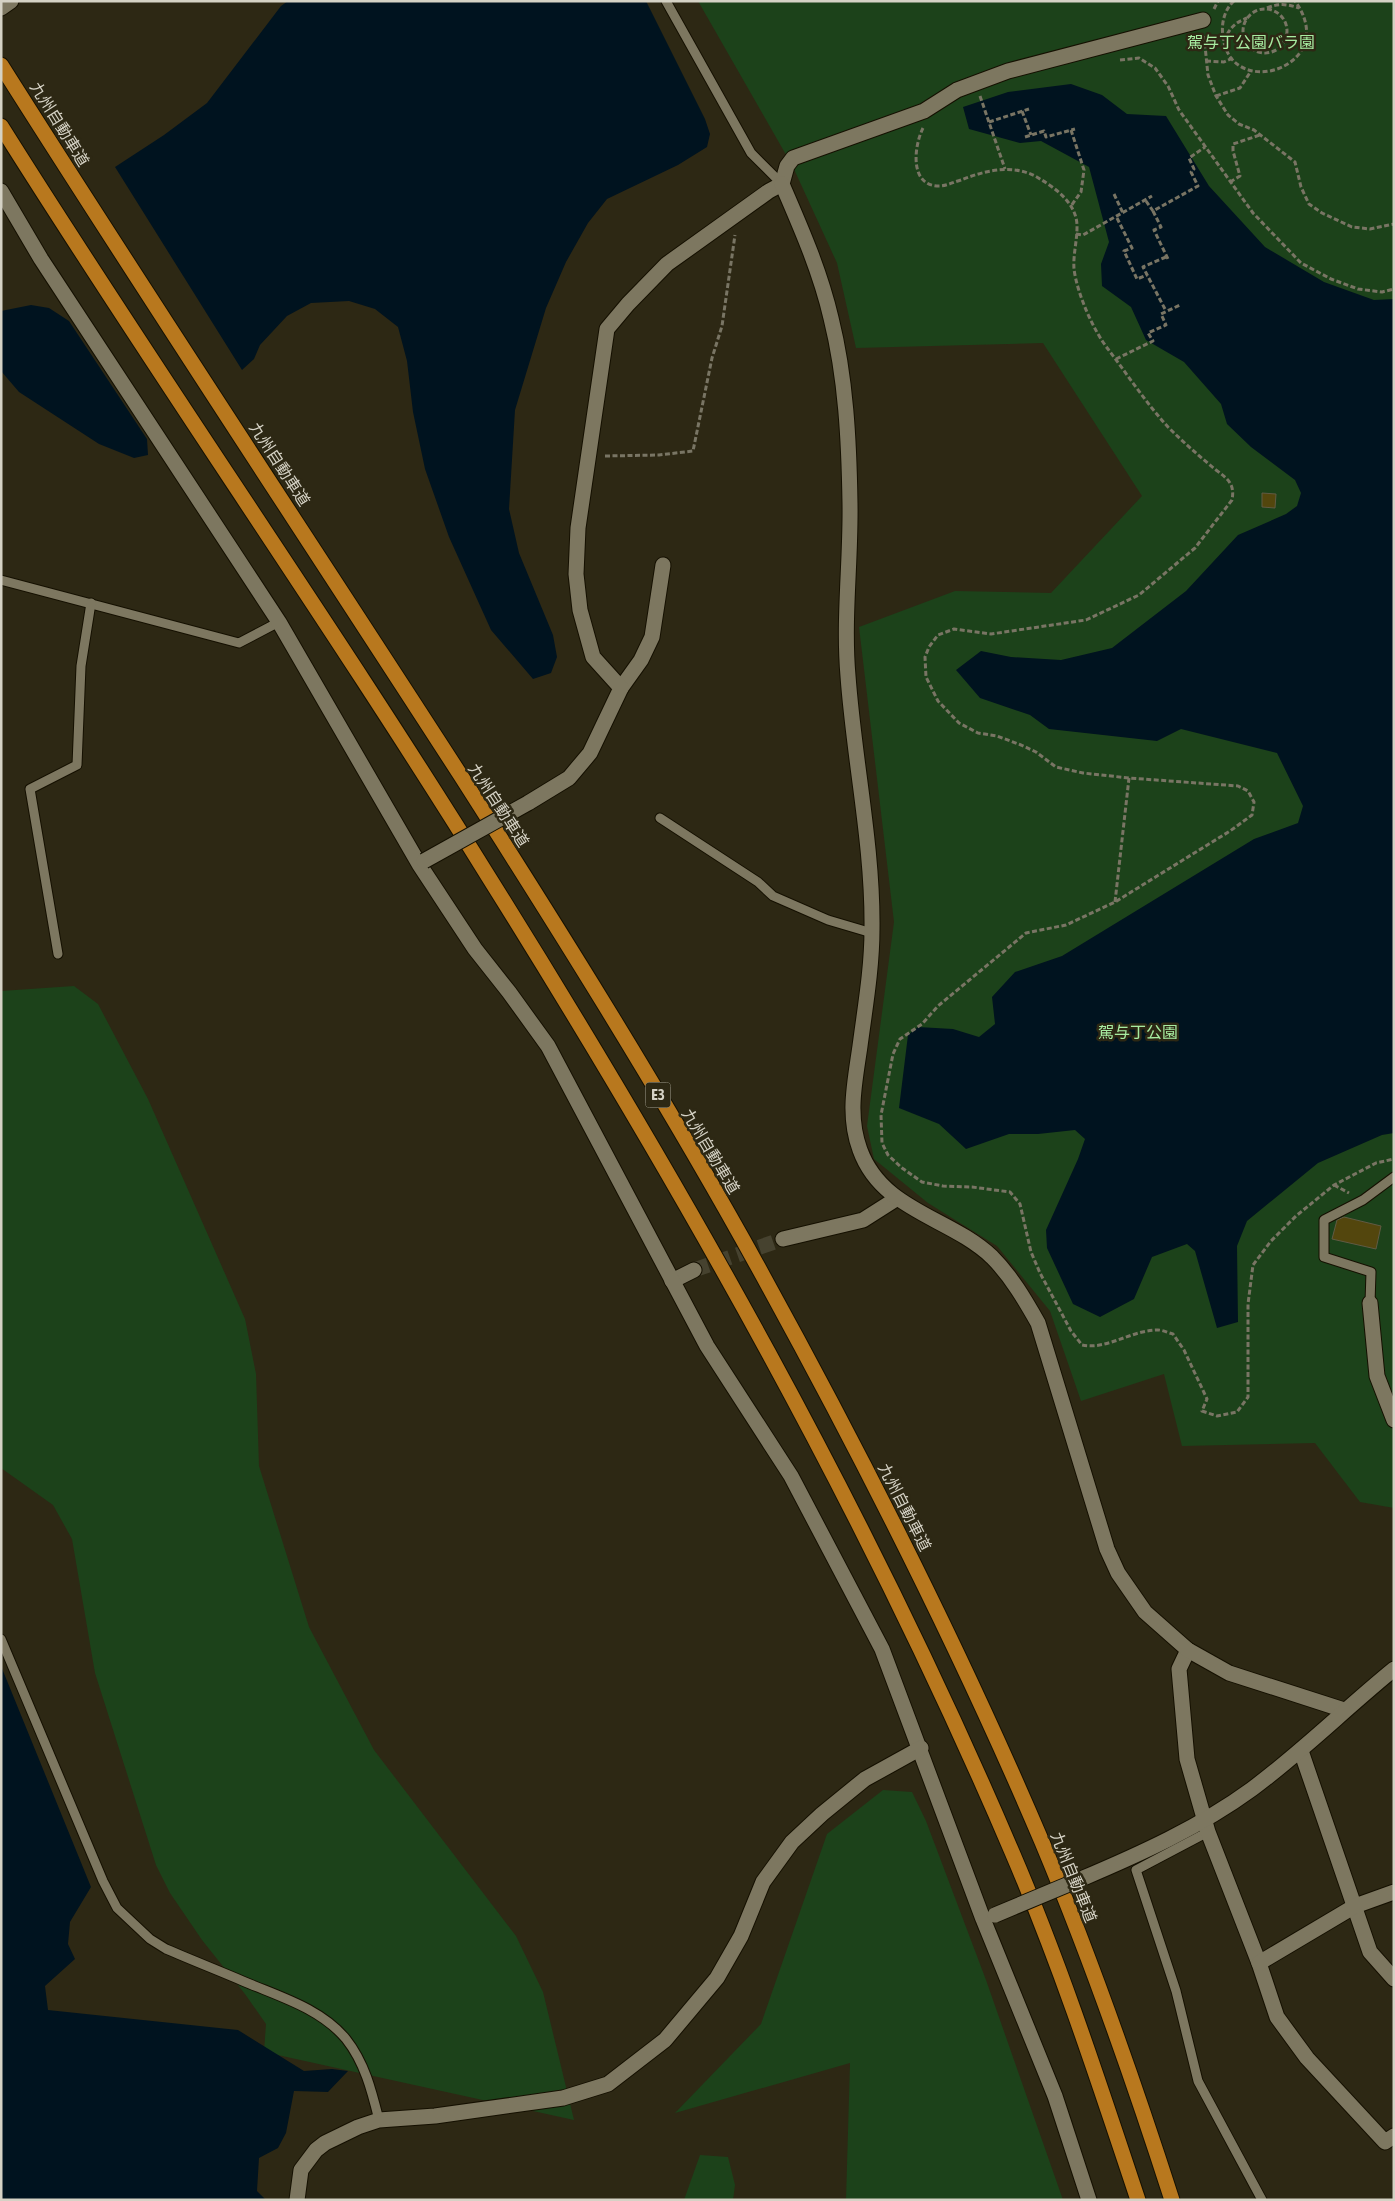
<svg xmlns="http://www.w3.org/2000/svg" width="1395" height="2201" font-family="'Asap Condensed','Noto Sans JP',sans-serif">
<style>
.green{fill:#1c421a}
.water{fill:#00131f}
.building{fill:#53460d;stroke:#605a44}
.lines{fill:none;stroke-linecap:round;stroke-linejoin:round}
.minor-tunnel{stroke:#46422f;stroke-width:15;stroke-dasharray:15 8;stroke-linecap:butt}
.service-casing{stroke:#151001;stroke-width:11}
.minor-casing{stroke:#151001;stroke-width:17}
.tertiary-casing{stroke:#151001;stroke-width:17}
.motorway-casing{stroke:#151001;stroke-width:17}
.path{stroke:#797564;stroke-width:3;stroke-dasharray:5 2.5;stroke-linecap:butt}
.service{stroke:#7d7760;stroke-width:9}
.minor{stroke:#7d7760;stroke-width:15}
.tertiary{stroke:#7d7760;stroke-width:15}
.motorway{stroke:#b8781e;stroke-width:15}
.minor-bridge-casing{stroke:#151001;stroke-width:17;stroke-linecap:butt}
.tertiary-bridge-casing{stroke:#151001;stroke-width:17;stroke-linecap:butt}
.minor-bridge{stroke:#7d7760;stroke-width:15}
.tertiary-bridge{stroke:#7d7760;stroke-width:15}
.labels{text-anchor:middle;stroke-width:5;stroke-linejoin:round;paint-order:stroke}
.shield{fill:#2d2814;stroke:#a39f90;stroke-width:1}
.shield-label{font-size:15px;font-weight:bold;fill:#d5d2c5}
.park-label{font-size:16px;fill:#a7eca1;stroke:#2d2814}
.street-label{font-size:16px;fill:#d5d2c5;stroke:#2d2814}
</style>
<rect width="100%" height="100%" fill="#2d2814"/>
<g class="green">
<path d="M698,1H1394V1508L1360,1502L1315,1443L1182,1446L1164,1374L1081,1401L1050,1311L997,1246L928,1203L874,1159L867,1126L894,922L859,627L955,591L1051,593L1142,496L1043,343L856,348L837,263L793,167Z"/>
<path d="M74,986L98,1004L148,1099L245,1319L256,1374L259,1466L309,1627L374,1750L516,1936L543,1992L574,2120L264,2052L266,2024L245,1994L202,1940L170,1893L156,1865L95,1673L72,1539L53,1505L1,1468V991Z"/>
<path d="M883,1790L912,1792L926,1821L986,1980L1063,2200H846L850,2063L675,2113L761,2024L827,1834Z"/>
<path d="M700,2155L728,2157L735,2185L733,2200H684Z"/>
</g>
<g class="water">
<path d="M288,1H646L705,119L710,134L707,147L678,165L607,199L588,223L566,262L546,308L515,410L509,509L519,553L553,635L557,657L551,673L533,679L491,630L449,537L425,469L413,412L407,361L398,327L375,309L349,301L311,303L287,316L260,345L254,359L242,370L115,167L164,135L207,103L281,6Z"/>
<path d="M1071,84L1102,95L1127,114L1166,116L1209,186L1265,247L1324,282L1374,300L1394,299V1133L1382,1135L1318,1163L1247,1221L1237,1246L1238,1322L1217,1328L1195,1251L1187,1244L1152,1257L1134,1299L1100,1317L1073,1304L1047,1248L1046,1230L1078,1159L1085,1139L1075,1130L1038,1134H1009L966,1149L939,1124L899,1108L908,1035L918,1027L953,1029L979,1037L995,1024L992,997L1015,972L1062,956L1254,839L1298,823L1303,806L1277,753L1181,729L1157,741L1049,729L1030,715L980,698L956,670L981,651L1011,657L1061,660L1112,648L1186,591L1238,535L1286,514L1297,506L1301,493L1295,480L1251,447L1227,424L1221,404L1184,362L1146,340L1131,307L1102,286L1101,264L1109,242L1089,167L1041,141L1020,143L969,129L963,107L1008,92Z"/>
<path d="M31,305L49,308L69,321L147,439L148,455L134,458L99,444L19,392L1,371V311Z"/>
<path d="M1,1666L91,1887L70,1922L68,1944L75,1959L45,1986L48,2010L238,2030L304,2071L332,2069L348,2071L328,2092L294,2091L286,2133L278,2148L259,2158L257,2191L266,2200H1Z"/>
</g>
<g class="building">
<path d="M1262,493L1276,494L1275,508L1262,507Z"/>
<path d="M1344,1217L1381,1226L1376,1249L1332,1239L1337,1220Z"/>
</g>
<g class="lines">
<path class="minor-tunnel" d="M694,1270L783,1239"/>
<g class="service-casing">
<g id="service">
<path d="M666,1L751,153L782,184"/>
<path d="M1,580L239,643L279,622"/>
<path d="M660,818L758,882L773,896L828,920L872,933"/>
<path d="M58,954L30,789L77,765L81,666L91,603"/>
<path d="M1370,1303L1371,1272L1324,1257V1220L1363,1200L1394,1177"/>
<path d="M1,1639L103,1881L117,1908L150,1939L166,1949C194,1961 222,1972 250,1984C284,1998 322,2010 346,2039C365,2063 372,2092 379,2120"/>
<path d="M1208,1832L1136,1870L1176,1991L1198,2081L1262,2200"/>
</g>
</g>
<g class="minor-casing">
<g id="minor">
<path d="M1,8L11,1"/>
<path d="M621,688L641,660L652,637L663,565"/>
<path d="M528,803L569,778L590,753L621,688L593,657L580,610L576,574L578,528L607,329L628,304L667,264L769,191L782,184L787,166L793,158L924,111L957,90L1008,71L1203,20"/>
<path d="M783,1239L863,1220L896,1199"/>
<path d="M672,1281L694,1270"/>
<path d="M1370,1303L1377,1376L1394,1420"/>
<path d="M1188,1650L1179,1669L1187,1759L1208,1832L1259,1963L1277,2017L1307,2058L1385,2142L1394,2136"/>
<path d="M1301,1751L1370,1952L1394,1979"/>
<path d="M1259,1963L1355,1906L1394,1892"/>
</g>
</g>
<g class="tertiary-casing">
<g id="tertiary">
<path d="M782,184C801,228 820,271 831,318C846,378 849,441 850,503C851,561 843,618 848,676C854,760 873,845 872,929C872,968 865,1008 860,1046C855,1082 847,1115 860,1150C882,1211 950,1217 992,1257C1011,1276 1025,1300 1038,1323L1107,1549L1118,1573L1145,1612L1188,1650L1229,1673L1344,1710"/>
<path d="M1,191L41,259L279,622L419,864L475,949L509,992L548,1046L707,1346L791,1476L882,1649L983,1919L1055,2096L1089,2200"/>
<path d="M1081,1879C1140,1854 1200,1827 1252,1789C1302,1752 1346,1708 1394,1669"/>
<path d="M297,2200L301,2170L316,2150L325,2143L358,2127L379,2120L435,2116L563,2098L608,2084L665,2040L717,1978L741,1936L763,1882L792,1842L822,1814L865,1779L921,1748"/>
</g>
</g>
<g class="motorway-casing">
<g id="motorway">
<path d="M1,65C152,304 308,539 461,776C558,928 654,1081 742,1238C851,1434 954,1635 1042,1842C1091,1959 1133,2079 1172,2200"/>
<path d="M1,126C159,378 331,623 488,876C684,1189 867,1512 1012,1852C1061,1966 1099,2083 1138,2200"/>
</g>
</g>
<g class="path">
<path d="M1234,1C1224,10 1221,24 1223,37C1231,103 1342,66 1295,1"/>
<path d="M1267,8C1279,3 1287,4 1299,8"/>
<path d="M1214,9L1218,1"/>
<circle cx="1265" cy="31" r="22"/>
<path d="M1204,36L1208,75L1216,96L1228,115L1239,124L1254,130L1295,162L1301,187L1309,204L1322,213L1352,227L1370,229L1394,224"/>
<path d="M1224,41C1229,29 1234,23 1247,18"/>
<path d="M1120,60L1139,58L1155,68L1168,86L1179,110L1253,213L1301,263L1331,279L1358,289L1382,292L1394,289"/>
<path d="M1206,61L1224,62L1233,58"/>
<path d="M980,96L1005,169"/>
<path d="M1216,96L1240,88L1251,71"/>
<path d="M1022,111L1031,135"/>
<path d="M989,122L1029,109"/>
<path d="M923,128C914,146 909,186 939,186C947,186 953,182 961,180C986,170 1016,163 1040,179C1057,189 1078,205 1077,228C1077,241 1073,255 1074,269C1077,293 1093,330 1108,349C1127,374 1146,403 1168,427C1183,442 1199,456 1216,470C1228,479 1235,484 1232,500L1195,548L1139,595L1086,620L991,634L954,629L938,635L929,647L925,657L926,677L938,701L959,723L978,733L997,736L1021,745L1036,752L1056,767L1083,773L1129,778L1238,786L1248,791L1254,802L1252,815L1230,831L1115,902L1066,925L1026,933L938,1006L922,1024L900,1039L893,1054L881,1115L882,1143L888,1155L902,1168L922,1182L943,1186L972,1187L1010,1192L1020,1204L1031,1252L1040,1273L1071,1331L1082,1345C1108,1350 1131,1330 1158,1330C1163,1330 1168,1333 1173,1334L1184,1350L1207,1399L1202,1411L1217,1416L1237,1412L1248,1397V1304L1253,1265L1271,1241L1296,1216L1334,1185L1376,1163L1394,1159"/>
<path d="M1071,130L1084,170L1081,192L1071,206"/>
<path d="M1025,137L1044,131L1046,137L1075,129"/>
<path d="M1230,182L1240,176L1233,151V144L1260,135"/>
<path d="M1114,194L1123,213"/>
<path d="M1146,201L1153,211L1198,186L1191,172L1194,169L1189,158L1205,147"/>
<path d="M1153,211L1161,227L1154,230L1169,261"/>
<path d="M1117,218L1132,248L1124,251L1137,279L1147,275"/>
<path d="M1076,234L1083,235L1152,196"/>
<path d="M1166,257L1143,267L1166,311"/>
<path d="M1116,359L1153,341L1148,333L1166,325L1161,314L1180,305"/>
<path d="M605,456L659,455L693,451L712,358L722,326L735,235"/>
<path d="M1115,902L1129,778"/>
<path d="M1334,1185L1349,1193"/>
</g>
<use href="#service" class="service"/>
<use href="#minor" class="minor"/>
<use href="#tertiary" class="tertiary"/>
<use href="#motorway" class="motorway"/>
<g class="minor-bridge-casing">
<path id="minor-bridge" d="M424,861L528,803"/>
</g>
<g class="tertiary-bridge-casing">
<path id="tertiary-bridge" d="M995,1915L1081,1879"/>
</g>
<use href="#minor-bridge" class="minor-bridge"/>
<use href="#tertiary-bridge" class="tertiary-bridge"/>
</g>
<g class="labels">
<rect class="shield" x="645.5" y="1082.5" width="25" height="25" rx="4"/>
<g class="shield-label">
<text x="658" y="1100">E3</text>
</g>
<g class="park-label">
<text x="1251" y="48">駕与丁公園バラ園</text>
<text x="1138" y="1038">駕与丁公園</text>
</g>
<g class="street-label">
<text transform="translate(60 124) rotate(58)" y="6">九州自動車道</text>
<text transform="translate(280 464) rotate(57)" y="6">九州自動車道</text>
<text transform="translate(499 805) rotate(57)" y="6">九州自動車道</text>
<text transform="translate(711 1151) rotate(59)" y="6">九州自動車道</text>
<text transform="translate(905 1507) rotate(63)" y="6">九州自動車道</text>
<text transform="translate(1074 1877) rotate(68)" y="6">九州自動車道</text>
</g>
</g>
<rect width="1395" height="2201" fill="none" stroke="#d5d2c5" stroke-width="5"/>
</svg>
